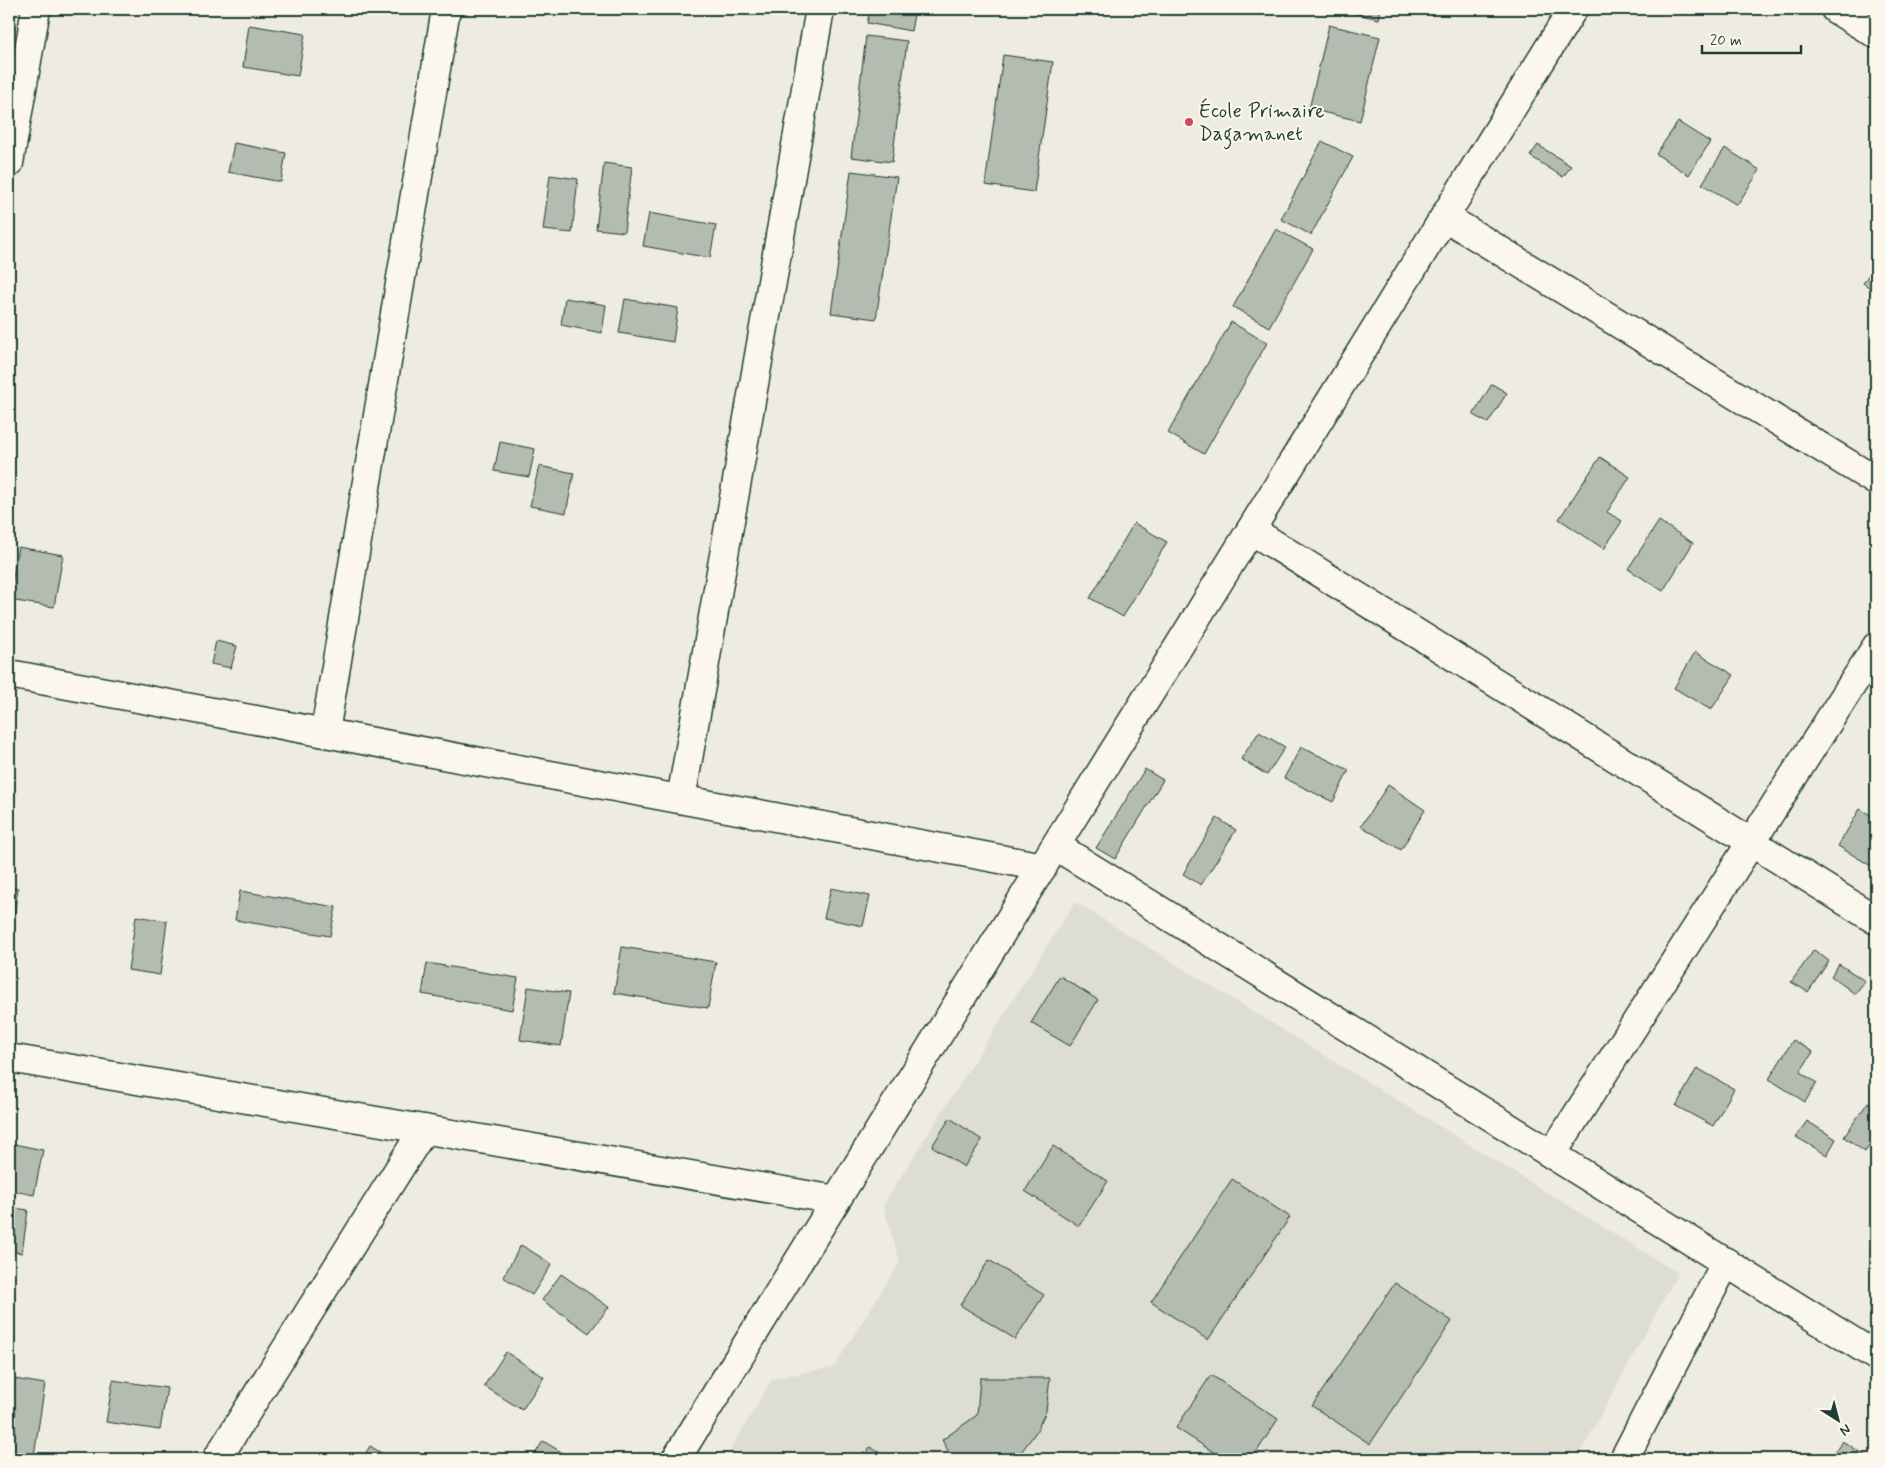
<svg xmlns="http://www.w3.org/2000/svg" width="1885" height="1468" font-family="Mynerve,sans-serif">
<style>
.built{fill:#ddddd2}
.building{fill:#b4bbb0;stroke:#1f3d34}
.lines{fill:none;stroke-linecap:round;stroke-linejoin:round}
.minor-casing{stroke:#1f3d34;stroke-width:31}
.minor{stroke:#fbf7ec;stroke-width:28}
.poi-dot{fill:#d1495b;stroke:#fbf7ec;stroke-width:2}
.labels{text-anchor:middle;stroke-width:4;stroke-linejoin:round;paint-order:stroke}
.poi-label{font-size:20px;fill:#1f3d34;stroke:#fbf7ec;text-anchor:start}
</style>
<rect width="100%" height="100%" fill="#eeece1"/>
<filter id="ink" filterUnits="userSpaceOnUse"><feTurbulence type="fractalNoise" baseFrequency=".02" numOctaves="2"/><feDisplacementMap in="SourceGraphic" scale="10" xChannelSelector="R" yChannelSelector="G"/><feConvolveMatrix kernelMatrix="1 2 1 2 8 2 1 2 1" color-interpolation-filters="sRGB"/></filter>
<g filter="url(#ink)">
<path class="built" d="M1075,902L1678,1273L1577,1459H725L772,1379L834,1367L862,1322L900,1262L883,1205Z"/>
<g class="building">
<path d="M870,9H915L911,31L867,23Z"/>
<path d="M1333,9H1381L1379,19Z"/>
<path d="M249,25L305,34L298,76L243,67Z"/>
<path d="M1329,25L1380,37L1360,121L1309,109Z"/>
<path d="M866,36L907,41L892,162L851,157Z"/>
<path d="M1003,55L1053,62L1034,192L985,185Z"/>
<path d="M1678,122L1710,142L1689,175L1656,154Z"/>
<path d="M1322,141L1353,157L1311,235L1281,219Z"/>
<path d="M234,143L286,153L281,182L228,172Z"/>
<path d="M1538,145L1571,166L1563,177L1530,156Z"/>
<path d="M1725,148L1760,170L1737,205L1702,184Z"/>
<path d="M604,163L632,167L624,232L596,229Z"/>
<path d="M851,171L897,177L876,319L831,313Z"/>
<path d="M550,175L578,179L572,233L543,230Z"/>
<path d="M649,213L716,225L710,258L643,246Z"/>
<path d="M1276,229L1313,249L1269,327L1233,307Z"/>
<path d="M1876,264V292L1863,283Z"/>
<path d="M565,298L606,305L602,333L561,325Z"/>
<path d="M625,299L678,308L673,342L619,333Z"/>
<path d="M1231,322L1267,343L1204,454L1168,433Z"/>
<path d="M1492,384L1507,393L1488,423L1473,415Z"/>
<path d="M500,442L535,449L529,477L494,471Z"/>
<path d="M1600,457L1630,477L1607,512L1622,521L1604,549L1559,519Z"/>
<path d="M539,466L574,473L566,513L530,506Z"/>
<path d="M1659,521L1693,543L1663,591L1628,569Z"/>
<path d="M1134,523L1167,542L1123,617L1090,598Z"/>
<path d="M18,547L63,555L54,607L9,600Z"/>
<path d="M216,641L237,646L231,668L211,664Z"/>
<path d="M1695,652L1734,675L1711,710L1674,688Z"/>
<path d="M1259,732L1285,747L1267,775L1241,759Z"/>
<path d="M1301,747L1349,770L1333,802L1284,778Z"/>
<path d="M1145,769L1163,780L1115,859L1096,848Z"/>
<path d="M1388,785L1425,810L1401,850L1361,826Z"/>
<path d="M1860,809L1876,818V869L1838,846Z"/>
<path d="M1217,818L1236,830L1201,885L1183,874Z"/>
<path d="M9,887L18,888L12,932L9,931Z"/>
<path d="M831,888L870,896L863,926L824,918Z"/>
<path d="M240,891L336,907L330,936L235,920Z"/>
<path d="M136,916L167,921L160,975L128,970Z"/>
<path d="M622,947L716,962L708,1008L614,993Z"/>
<path d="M1814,950L1829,961L1808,992L1791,982Z"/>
<path d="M427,963L518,978L512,1010L422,994Z"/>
<path d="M1839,964L1865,981L1855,994L1831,976Z"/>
<path d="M1060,976L1098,1000L1070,1046L1031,1023Z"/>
<path d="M528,987L569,993L561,1046L520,1040Z"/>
<path d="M1793,1040L1813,1052L1800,1072L1817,1083L1805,1102L1769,1079Z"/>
<path d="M1697,1068L1734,1089L1713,1126L1676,1106Z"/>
<path d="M1868,1102L1876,1108V1136L1865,1152L1844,1137Z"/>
<path d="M950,1118L982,1140L964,1167L932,1146Z"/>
<path d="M1807,1121L1836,1139L1827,1155L1796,1137Z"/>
<path d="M9,1143L43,1150L34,1195L9,1190Z"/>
<path d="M1053,1146L1108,1181L1079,1226L1025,1191Z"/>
<path d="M1232,1179L1290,1217L1208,1340L1151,1302Z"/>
<path d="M9,1207L28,1210L22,1253L9,1251Z"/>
<path d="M521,1245L552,1264L532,1295L503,1277Z"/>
<path d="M989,1260L1044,1295L1015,1339L960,1305Z"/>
<path d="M561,1274L609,1307L589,1333L542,1300Z"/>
<path d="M1395,1283L1452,1321L1370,1444L1312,1406Z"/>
<path d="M506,1352L544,1377L522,1410L484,1386Z"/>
<path d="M1211,1375L1278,1419L1252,1459H1224L1176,1428Z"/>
<path d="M9,1378L45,1384L34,1456L9,1453Z"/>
<path d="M980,1378H1050L1046,1411L1036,1432L1016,1459H953L942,1440L977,1415Z"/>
<path d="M113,1380L167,1388L160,1430L106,1422Z"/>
<path d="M543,1441L573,1459H532Z"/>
<path d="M1842,1441L1872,1459H1831Z"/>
<path d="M370,1446L391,1459H362Z"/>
<path d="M870,1447L889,1459H862Z"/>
</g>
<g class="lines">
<g class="minor-casing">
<g id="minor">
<path d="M1835,9L1876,34"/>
<path d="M9,163L36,9"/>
<path d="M1445,217L1876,481"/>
<path d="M1251,530L1876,920"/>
<path d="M9,674L1043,867"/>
<path d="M325,732L446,9"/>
<path d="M681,799L820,9"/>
<path d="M1056,846L1876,1356"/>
<path d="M9,1058L836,1200"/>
<path d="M1552,1154L1876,647"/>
<path d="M217,1459L424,1129"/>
<path d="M676,1459L1573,9"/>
<path d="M1624,1459L1726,1262"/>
</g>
</g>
<use href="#minor" class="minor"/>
</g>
</g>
<circle class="poi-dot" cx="1189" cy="122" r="5"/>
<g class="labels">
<g class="poi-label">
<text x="1199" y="117">École Primaire<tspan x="1199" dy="23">Dagamanet</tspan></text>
</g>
</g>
<rect width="1885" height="1468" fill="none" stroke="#fbf7ec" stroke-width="30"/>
<rect x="15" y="15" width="1855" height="1438" fill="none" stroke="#1f3d34" stroke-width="2" filter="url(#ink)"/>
<g transform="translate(1838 1420) rotate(144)" stroke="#fbf7ec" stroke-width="4" paint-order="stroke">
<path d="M0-4L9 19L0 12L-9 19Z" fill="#1f3d34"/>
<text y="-8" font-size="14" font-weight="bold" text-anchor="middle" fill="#1f3d34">N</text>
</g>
<path d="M1702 45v8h99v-8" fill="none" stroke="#1f3d34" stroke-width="2.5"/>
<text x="1710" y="45" font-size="15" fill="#1f3d34" stroke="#fbf7ec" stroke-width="4" paint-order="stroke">20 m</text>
</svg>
